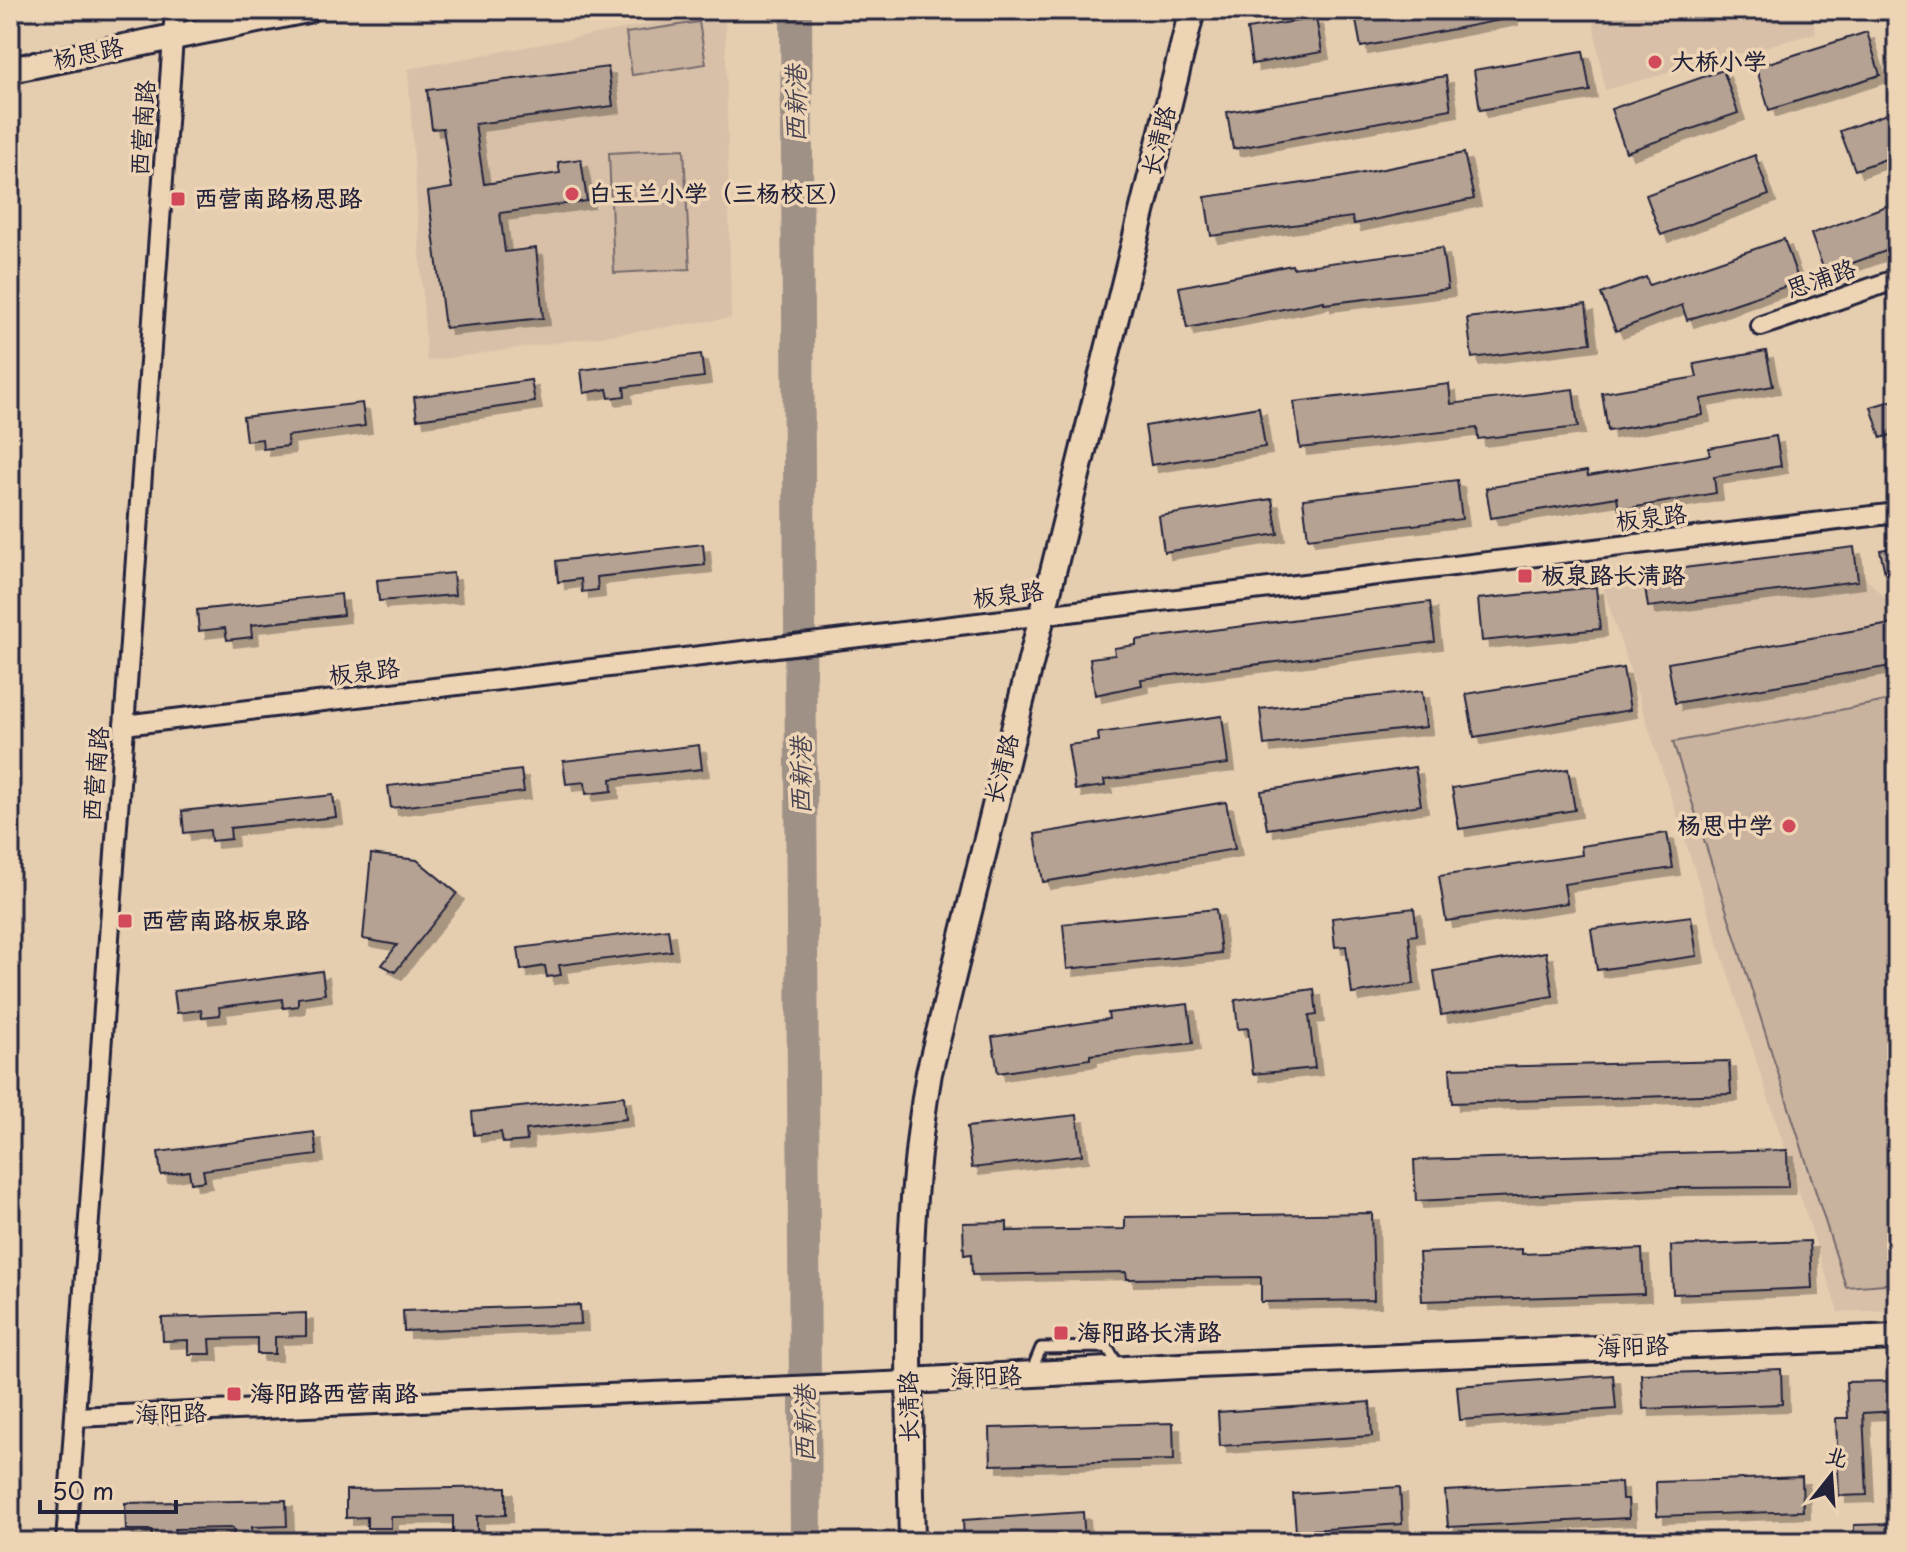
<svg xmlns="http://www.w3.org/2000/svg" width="1907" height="1552" font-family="'Playpen Sans','LXGW WenKai TC',sans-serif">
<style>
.built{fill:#d7c0a7}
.green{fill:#c9b39f;stroke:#766a6d;stroke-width:2}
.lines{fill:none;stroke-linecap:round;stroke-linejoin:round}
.river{stroke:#9f9186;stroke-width:32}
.building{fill:#b5a293;stroke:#22223b;stroke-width:2;filter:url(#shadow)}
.lane-casing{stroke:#22223b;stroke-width:15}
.street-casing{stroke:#22223b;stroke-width:24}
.secondary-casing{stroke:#22223b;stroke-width:30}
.lane{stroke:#edd4b5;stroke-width:9}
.street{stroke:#edd4b5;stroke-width:18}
.secondary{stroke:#edd4b5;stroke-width:24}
.poi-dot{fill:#d1495b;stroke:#edd4b5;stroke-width:3}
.labels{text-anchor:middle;stroke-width:7;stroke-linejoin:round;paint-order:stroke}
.street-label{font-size:24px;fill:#22223b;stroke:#edd4b5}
.poi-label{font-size:24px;font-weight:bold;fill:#22223b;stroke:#edd4b5;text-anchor:start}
.water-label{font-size:26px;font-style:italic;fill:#484352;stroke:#edd4b5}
</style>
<defs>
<filter id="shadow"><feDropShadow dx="7" dy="7" stdDeviation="0" flood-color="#0004"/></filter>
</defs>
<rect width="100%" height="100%" fill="#e5cdb0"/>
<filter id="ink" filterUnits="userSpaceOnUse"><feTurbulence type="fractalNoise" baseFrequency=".0125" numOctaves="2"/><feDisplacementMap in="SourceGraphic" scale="16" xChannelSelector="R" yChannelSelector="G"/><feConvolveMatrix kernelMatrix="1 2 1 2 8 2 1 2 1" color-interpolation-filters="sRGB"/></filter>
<g filter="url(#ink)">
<g class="built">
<path d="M725,10L731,318L427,361L408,69Z"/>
<path d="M1591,10H1811L1816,33L1605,90Z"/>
<path d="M1836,548L1897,610V1310L1838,1312L1599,575Z"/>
</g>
<g class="green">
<path d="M699,22L706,64L632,75L626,33Z"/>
<path d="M684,149L690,269L614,273L609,153Z"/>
<path d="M1897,699V1283L1846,1287L1673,742Z"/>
</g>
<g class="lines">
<path class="river" d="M796,10L806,1542"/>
</g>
<g class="building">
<path d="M1354,10H1510L1511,18L1361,47Z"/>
<path d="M1316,18L1322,52L1252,64L1247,29Z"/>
<path d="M1867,32L1880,75L1769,110L1756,67Z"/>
<path d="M1583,51L1590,91L1480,110L1474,70Z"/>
<path d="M608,67L613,106L475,124L484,184L560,173L558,162L581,159L587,201L500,213L505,252L536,248L543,318L445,328L428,192L452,188L443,128L432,129L427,90Z"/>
<path d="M1723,70L1738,113L1626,152L1611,109Z"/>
<path d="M1446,76L1451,109L1233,149L1227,112Z"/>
<path d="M1892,112L1897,127V155L1855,170L1840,131Z"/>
<path d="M1464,153L1474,199L1354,224L1352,217L1211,236L1205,197L1338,178Z"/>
<path d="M1755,155L1769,195L1661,235L1646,195Z"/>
<path d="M1897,202V247L1825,273L1811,234Z"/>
<path d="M1784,239L1799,282L1687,320L1682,305L1616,331L1601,294L1646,277L1649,285Z"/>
<path d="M1442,248L1448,289L1324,304V301L1187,328L1179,287L1292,265L1293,268Z"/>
<path d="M1586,304L1591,343L1472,358L1467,318Z"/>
<path d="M1766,351L1773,386L1701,399L1703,415L1608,431L1602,393L1697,377L1694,364Z"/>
<path d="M701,354L704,377L624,387L625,396L609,398L607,389L584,393L581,370Z"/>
<path d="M531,380L535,402L417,419L414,397Z"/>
<path d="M1449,384L1451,404L1573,389L1578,427L1478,439L1477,428L1300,448L1294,402Z"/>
<path d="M1897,399V433L1881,438L1871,407Z"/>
<path d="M362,403L365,426L287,436L288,446L263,449L262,439L246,441L243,417Z"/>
<path d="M1259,407L1265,447L1151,465L1145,426Z"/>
<path d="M1776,436L1781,466L1714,477L1716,493L1619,510L1617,497L1491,518L1486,488L1587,471L1588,476L1710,455L1709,448Z"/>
<path d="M1457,480L1462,519L1308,538L1303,499Z"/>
<path d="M1272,499L1278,534L1164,552L1159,516Z"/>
<path d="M703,544L705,565L597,577L598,590L582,592L581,579L558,582L556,561Z"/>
<path d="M1854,547L1858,581L1648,607L1643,573Z"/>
<path d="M1897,547V570L1885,573L1880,550Z"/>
<path d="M453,573L455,595L379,601L377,580Z"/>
<path d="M1596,587L1600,629L1482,641L1478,599Z"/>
<path d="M341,594L343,615L251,625L252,637L227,640L225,628L199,631L197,610Z"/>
<path d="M1430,602L1435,642L1141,679L1142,685L1095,695L1090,658L1115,655L1114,648L1136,645V640Z"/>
<path d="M1891,624L1897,665L1675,703L1668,663Z"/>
<path d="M1623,668L1630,710L1474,737L1466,694Z"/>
<path d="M1422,691L1426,727L1264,745L1260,709Z"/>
<path d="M1222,716L1228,764L1104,780L1105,786L1075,790L1068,745L1099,741L1098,733Z"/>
<path d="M699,745L702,769L611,779L612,791L586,794L585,782L566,784L563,761Z"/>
<path d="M1415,767L1421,805L1267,829L1261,791Z"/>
<path d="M1568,769L1575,810L1459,829L1452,788Z"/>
<path d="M521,770L524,792L391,808L388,786Z"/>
<path d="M333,795L336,817L230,828L231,839L211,841L210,830L184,833L182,811Z"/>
<path d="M1226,802L1235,849L1043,882L1035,834Z"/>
<path d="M1667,833L1673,868L1564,884L1567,903L1446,921L1439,876L1582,855L1581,846Z"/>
<path d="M371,854L417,860L457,893L395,972L382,965L397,945L363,939Z"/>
<path d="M1414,908L1417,935L1409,936L1414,984L1352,994L1346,946L1335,947L1332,918Z"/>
<path d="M1216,909L1221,953L1067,969L1063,924Z"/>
<path d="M1691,916L1697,956L1597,970L1591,929Z"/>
<path d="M668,929L671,951L559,965L561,975L547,977L545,966L521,970L518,948Z"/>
<path d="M1546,952L1553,996L1441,1015L1434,971Z"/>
<path d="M322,971L325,994L298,998V1006L283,1008L282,999L219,1007L220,1015L202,1017L201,1010L177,1013L174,991Z"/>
<path d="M1314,989L1317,1015L1309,1016L1315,1068L1253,1074L1248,1028L1238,1029L1235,1000Z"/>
<path d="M1188,1004L1193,1043L1090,1055V1059L998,1073L992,1037L1109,1019L1108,1013Z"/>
<path d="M1729,1061L1731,1094L1452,1103L1450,1068Z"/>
<path d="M624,1096L626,1119L526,1130L527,1141L503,1143L501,1132L474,1135L472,1112Z"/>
<path d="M1077,1115L1082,1155L972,1168L967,1127Z"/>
<path d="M314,1132L317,1155L203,1170L205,1181L191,1183L189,1171L161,1175L158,1152Z"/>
<path d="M1787,1150L1788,1187L1678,1188L1416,1201L1414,1160Z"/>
<path d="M1372,1213L1374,1300L1261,1302V1277L1127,1279L1126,1272L972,1275L971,1254L964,1255L963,1223L1007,1222V1231L1125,1229V1217Z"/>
<path d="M1810,1241L1812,1288L1673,1294L1671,1246Z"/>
<path d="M1522,1249V1254L1642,1249L1644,1294L1422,1301L1419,1253Z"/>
<path d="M580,1305L581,1324L404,1331L403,1311Z"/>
<path d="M306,1313V1336L275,1337V1354H257V1338L210,1339L211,1354H188V1340L163,1341L162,1318Z"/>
<path d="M1781,1369L1782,1404L1643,1409L1641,1374Z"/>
<path d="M1613,1375L1616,1409L1460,1420L1457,1386Z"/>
<path d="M1897,1381V1411L1863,1413L1867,1495L1839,1496L1836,1418H1848L1846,1382Z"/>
<path d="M1370,1402L1372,1436L1220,1446L1218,1412Z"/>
<path d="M1173,1423L1174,1460L991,1465L990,1428Z"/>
<path d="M1802,1477L1803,1511L1657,1516L1656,1482Z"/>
<path d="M1621,1482L1622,1499H1628L1629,1518L1448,1527L1445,1491Z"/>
<path d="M506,1487V1515L477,1516V1537H453V1516L391,1517V1528H367V1517L346,1518V1490Z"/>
<path d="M1400,1487L1402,1524L1296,1531L1293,1494Z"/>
<path d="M286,1500L287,1526L252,1527L253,1542H234L233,1528L175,1529V1542H152V1530H126L125,1503Z"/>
<path d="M1083,1512L1085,1542H964L963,1520Z"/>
<path d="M1891,1524V1542H1854V1525Z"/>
</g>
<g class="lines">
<g class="lane-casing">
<path id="lane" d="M1031,1372L1041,1348L1107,1347L1120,1368"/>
</g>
<g class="street-casing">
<g id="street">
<path d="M1761,326L1897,279"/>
<path d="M124,725L1897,513"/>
<path d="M75,1417L909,1381"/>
<path d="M66,1542L175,10"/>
</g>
</g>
<g class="secondary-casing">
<g id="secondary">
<path d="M10,70L307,10"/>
<path d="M909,1381L1199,1365L1897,1337"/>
<path d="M912,1542C909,1385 902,1229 929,1073L1192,10"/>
</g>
</g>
<use href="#lane" class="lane"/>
<use href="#street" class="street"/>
<use href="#secondary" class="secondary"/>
</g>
</g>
<g class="poi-dot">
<circle cx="1655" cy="62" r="8"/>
<circle cx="572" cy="194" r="8"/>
<rect x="170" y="191" width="16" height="16" rx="4"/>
<rect x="1517" y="568" width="16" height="16" rx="4"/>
<circle cx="1789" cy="826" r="8"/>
<rect x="117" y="913" width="16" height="16" rx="4"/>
<rect x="1053" y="1325" width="16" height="16" rx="4"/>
<rect x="226" y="1386" width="16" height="16" rx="4"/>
</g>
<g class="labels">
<g class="street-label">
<text transform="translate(88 54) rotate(-12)" y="8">杨思路</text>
<text transform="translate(143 128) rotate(-86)" y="8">西营南路</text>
<text transform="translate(1159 141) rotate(-76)" y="8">长清路</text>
<text transform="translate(1821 279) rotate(-19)" y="8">思浦路</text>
<text transform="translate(1651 518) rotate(-7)" y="8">板泉路</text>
<text transform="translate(1008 595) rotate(-7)" y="8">板泉路</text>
<text transform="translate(364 672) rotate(-7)" y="8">板泉路</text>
<text transform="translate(1002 769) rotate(-76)" y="8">长清路</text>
<text transform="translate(96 774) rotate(-85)" y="8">西营南路</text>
<text transform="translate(1633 1347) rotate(-2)" y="8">海阳路</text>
<text transform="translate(986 1377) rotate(-2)" y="8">海阳路</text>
<text transform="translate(909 1407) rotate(-91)" y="8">长清路</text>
<text transform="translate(171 1414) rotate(-2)" y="8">海阳路</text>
</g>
<g class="poi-label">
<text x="1671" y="70">大桥小学</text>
<text x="588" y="202">白玉兰小学（三杨校区）</text>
<text x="194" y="207">西营南路杨思路</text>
<text x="1541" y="584">板泉路长清路</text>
<text x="1773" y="834" text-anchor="end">杨思中学</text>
<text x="141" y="929">西营南路板泉路</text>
<text x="1077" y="1341">海阳路长清路</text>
<text x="250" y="1402">海阳路西营南路</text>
</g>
<g class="water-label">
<text transform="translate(796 104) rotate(-90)" y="9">西新港</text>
<text transform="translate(801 776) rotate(-90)" y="9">西新港</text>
<text transform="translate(805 1424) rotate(-90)" y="9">西新港</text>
</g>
</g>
<rect width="1907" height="1552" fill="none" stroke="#edd4b5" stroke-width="40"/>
<rect x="20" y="20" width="1867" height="1512" fill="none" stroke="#22223b" stroke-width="3" filter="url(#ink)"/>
<g transform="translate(1831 1476) rotate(17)" stroke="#edd4b5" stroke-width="6" paint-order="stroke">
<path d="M0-6L14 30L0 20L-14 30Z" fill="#22223b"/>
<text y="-12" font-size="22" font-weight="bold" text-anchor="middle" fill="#22223b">北</text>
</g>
<path d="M40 1500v12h136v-12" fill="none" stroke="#22223b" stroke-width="4"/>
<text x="52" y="1500" font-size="24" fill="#22223b" stroke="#edd4b5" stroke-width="6" paint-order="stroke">50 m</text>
</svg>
